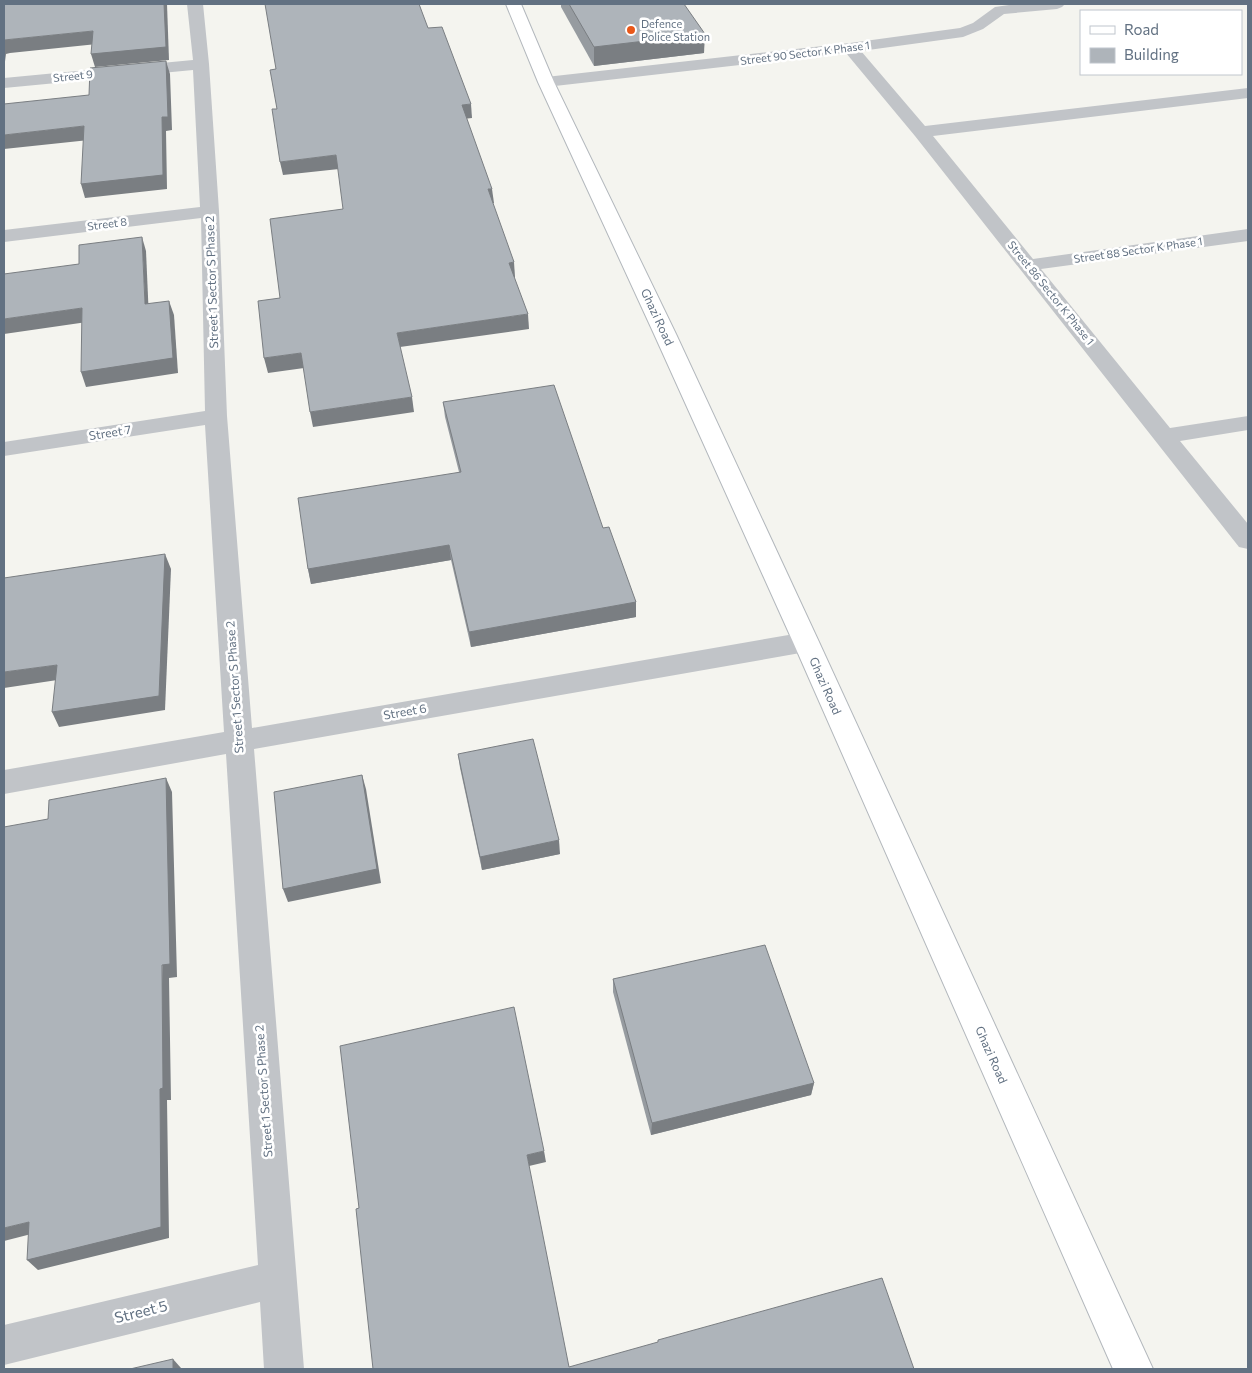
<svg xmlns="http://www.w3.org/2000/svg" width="1252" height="1373" font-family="Commissioner,sans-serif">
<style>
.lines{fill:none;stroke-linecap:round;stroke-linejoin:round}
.secondary-casing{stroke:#b3b8bd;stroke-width:2}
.minor{fill:#c1c4c8;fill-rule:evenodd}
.secondary{fill:#fff;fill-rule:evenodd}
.wall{fill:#969ba0}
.shaded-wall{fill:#7a7e82}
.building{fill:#aeb4ba;stroke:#7a7e82}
.poi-dot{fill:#e9581a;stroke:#fff;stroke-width:2}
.labels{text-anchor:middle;stroke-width:5;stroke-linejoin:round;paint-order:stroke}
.far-poi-label{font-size:11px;fill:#627182;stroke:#fff;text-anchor:start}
.far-street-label{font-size:11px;fill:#627182;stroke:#fff}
.street-label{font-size:12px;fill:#627182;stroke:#fff}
.near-street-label{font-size:15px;fill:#627182;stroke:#fff}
</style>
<rect width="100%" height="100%" fill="#f4f4ef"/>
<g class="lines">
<g class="secondary-casing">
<path id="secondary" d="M506,4H521L554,82L676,334L819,642L1153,1369H1113L793,642L654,334L538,82Z"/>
</g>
<g class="minor">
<path d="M187,4H203L209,64L219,211L227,416L252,728L806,632L815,635L819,642L815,649L806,652L254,749L304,1369H264L260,1302L4,1365V1325L258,1265L226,754L4,794V770L224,732L205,425L4,456V442L205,411L201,218L4,242V230L200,207L193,70L4,88V78L193,60Z"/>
<path d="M1016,4H1065L1062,7L1057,9L1004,14L983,29L963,37L861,51L925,126L1248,88V98L933,136L1033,259L1248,229V241L1041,269L1170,428L1248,416V430L1180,441L1248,524V549L1239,547L915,136L846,53L546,87L540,86L538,82L540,78L546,77L850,43L960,28L973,23L995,7Z"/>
</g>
<use href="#secondary" class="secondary"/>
</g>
<g class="wall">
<path d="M561,4H684L704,53L594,66L561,7Z"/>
<path d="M443,402L603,528L636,602V617L471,647L451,560L311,584L308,569L459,472L445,417Z"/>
<path d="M458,754L560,854L482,870L460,768Z"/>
<path d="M613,979L814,1083L811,1095L651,1135L613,992Z"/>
</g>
<g class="shaded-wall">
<path d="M164,4H167L169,60L95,67L91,54Z"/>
<path d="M93,31L97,44L10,53L6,54L4,69V40Z"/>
<path d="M705,34L704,53L594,66V47Z"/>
<path d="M166,61L170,74L172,130L166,131L167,189L85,198L81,184L162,117Z"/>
<path d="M471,104L472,118L463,119L462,105Z"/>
<path d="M84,126L89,140L4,149V135Z"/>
<path d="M336,155L339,169L283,175L280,162Z"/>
<path d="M488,189H492L494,203L489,204Z"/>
<path d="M142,237L146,251L149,319L145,304Z"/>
<path d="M514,262L515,277H510L509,263Z"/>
<path d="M169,301L174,315L178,373L86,387L81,372Z"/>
<path d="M82,308L87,322L4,334V319Z"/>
<path d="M528,314L529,329L400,347L397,333Z"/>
<path d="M301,353L304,368L268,373L264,358Z"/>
<path d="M412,397L414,412L313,427L310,412Z"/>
<path d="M449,545L451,560L311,584L308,569Z"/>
<path d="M165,554L171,569L165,710L59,727L52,712Z"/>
<path d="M636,602V617L471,647L469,632Z"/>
<path d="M57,665L64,679L4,688V672Z"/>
<path d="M362,775L366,789L381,883L288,902L283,889Z"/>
<path d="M166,778L172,792L177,977L169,978L171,1100H167L169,1238L38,1270L27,1260L160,1089Z"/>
<path d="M559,840L560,854L482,870L480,857Z"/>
<path d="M814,1083L811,1095L651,1135L652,1123Z"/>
<path d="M544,1151L546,1162L529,1166L527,1155Z"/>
<path d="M29,1222L39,1232L4,1241V1228Z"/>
<path d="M173,1359L181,1368V1369H173Z"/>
</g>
<g class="building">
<path d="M4,4H164L166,47L91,54L93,31L4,40Z"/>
<path d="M265,4H419L428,28L442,27L471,104L462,105L492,189H488L514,262L509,263L528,314L397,333L412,397L310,412L301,353L264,358L258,301L280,298L270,219L343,209L336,155L280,162L272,109H277L270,70L276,69Z"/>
<path d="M569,4H684L705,34L594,47Z"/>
<path d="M166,61L168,117H162L163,175L81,184L84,126L4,135V104L89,95L90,68Z"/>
<path d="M142,237L145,304L169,301L173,358L81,372L82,308L4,319V274L79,264V245Z"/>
<path d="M554,385L603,528L609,527L636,602L469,632L449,545L308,569L298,498L461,472L443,402Z"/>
<path d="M165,554L159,696L52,712L57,665L4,672V578Z"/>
<path d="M533,739L559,840L480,857L458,754Z"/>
<path d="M362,775L377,869L283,889L274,792Z"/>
<path d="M166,778L170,964L162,965L163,1088L160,1089L161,1227L27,1260L29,1222L4,1228V827L48,819L49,800Z"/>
<path d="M765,945L814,1083L652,1123L613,979Z"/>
<path d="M514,1007L544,1151L527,1155L569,1367L658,1342V1340L882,1278L914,1369H373L356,1209L359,1208L340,1046Z"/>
<path d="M173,1359V1369H130Z"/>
</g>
<circle class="poi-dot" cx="631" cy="30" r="5"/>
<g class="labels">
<g class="far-poi-label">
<text x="641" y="28">Defence<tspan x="641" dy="13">Police Station</tspan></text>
</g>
<g class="far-street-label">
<text transform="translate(805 53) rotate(-7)" y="4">Street 90 Sector K Phase 1</text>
<text transform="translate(73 76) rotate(-6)" y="4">Street 9</text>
<text transform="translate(107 224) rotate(-7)" y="4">Street 8</text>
<text transform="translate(1138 250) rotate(-8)" y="4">Street 88 Sector K Phase 1</text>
<text transform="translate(1051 293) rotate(51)" y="4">Street 86 Sector K Phase 1</text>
</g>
<g class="street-label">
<text transform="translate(212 282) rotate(-92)" y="4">Street 1 Sector S Phase 2</text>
<text transform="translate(657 317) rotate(65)" y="4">Ghazi Road</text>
<text transform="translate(110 433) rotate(-9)" y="4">Street 7</text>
<text transform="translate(825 686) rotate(66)" y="4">Ghazi Road</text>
<text transform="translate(235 687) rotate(-94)" y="4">Street 1 Sector S Phase 2</text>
<text transform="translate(405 712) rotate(-10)" y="4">Street 6</text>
<text transform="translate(991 1055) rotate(66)" y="4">Ghazi Road</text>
<text transform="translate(264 1091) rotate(-94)" y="4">Street 1 Sector S Phase 2</text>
</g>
<g class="near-street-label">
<text transform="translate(141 1312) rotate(-14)" y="5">Street 5</text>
</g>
</g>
<rect width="1252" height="1373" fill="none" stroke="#627182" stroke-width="10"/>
<rect x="1080" y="10" width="162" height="65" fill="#ffffff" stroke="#c0c6cd"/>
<rect x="1090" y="26" width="25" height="8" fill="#ffffff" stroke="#c0c6cd"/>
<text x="1124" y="35" font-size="15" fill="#627182">Road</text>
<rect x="1090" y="48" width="25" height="15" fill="#aeb4ba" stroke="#c0c6cd"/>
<text x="1124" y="60" font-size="15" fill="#627182">Building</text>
</svg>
